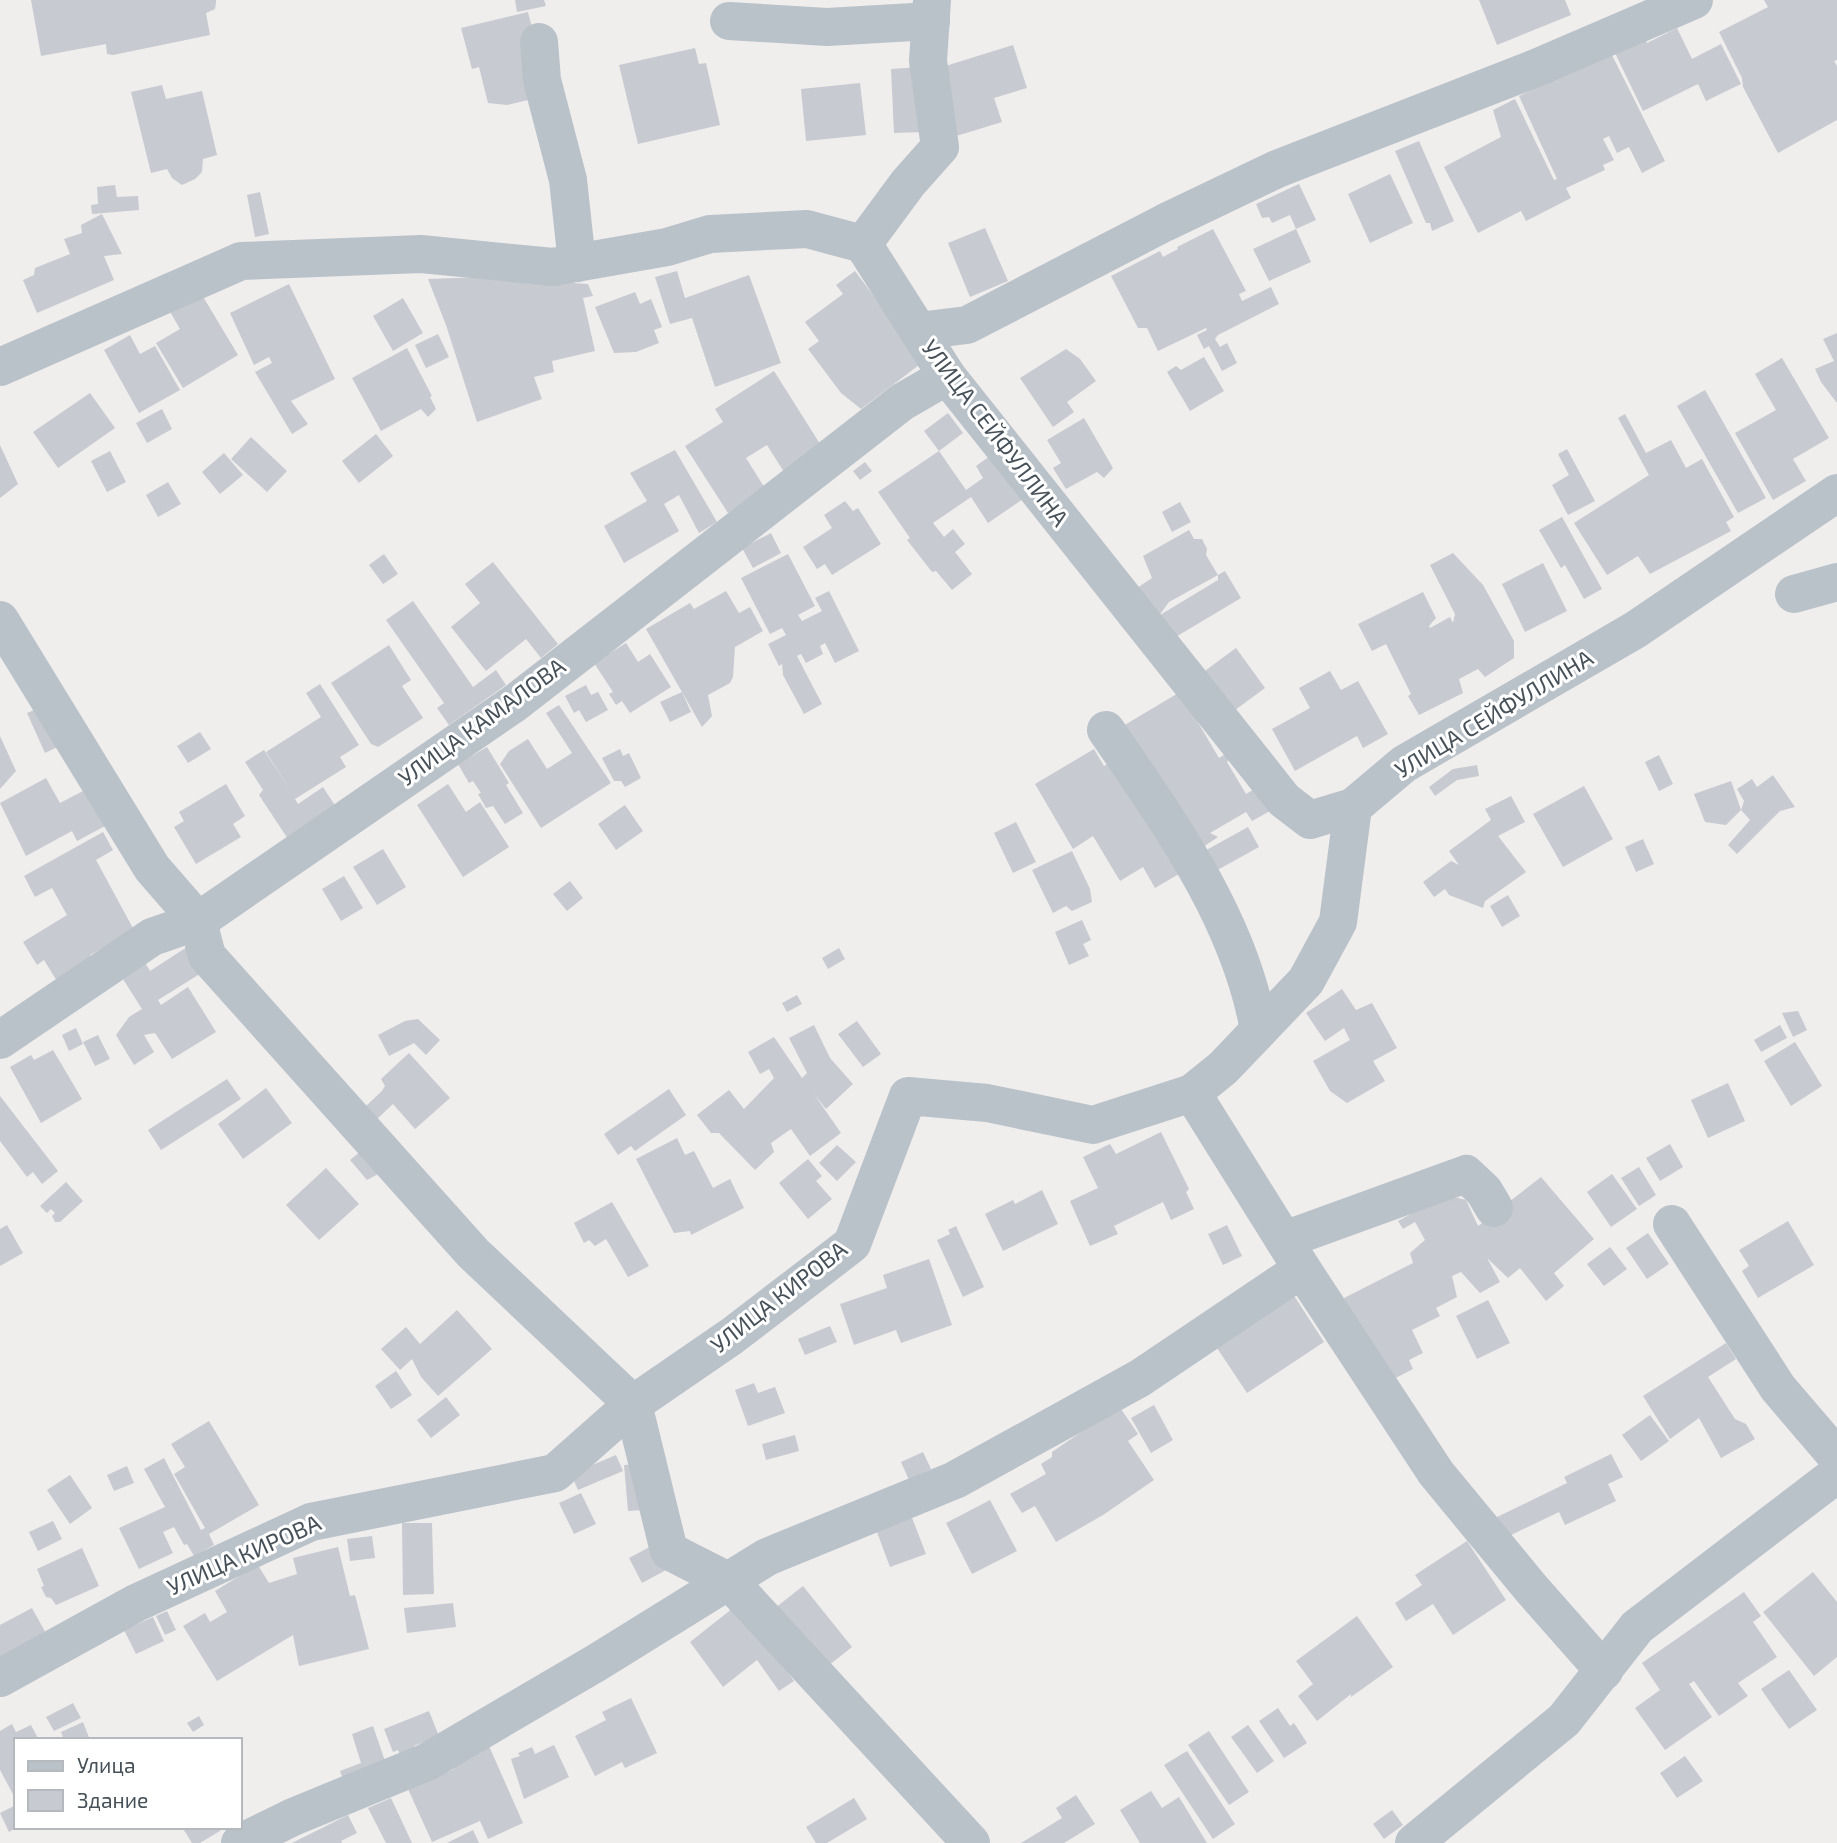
<svg xmlns="http://www.w3.org/2000/svg" width="1837" height="1843" font-family="'Exo 2',sans-serif">
<style>
.building{fill:#c7cad0}
.lines{fill:none;stroke-linecap:round;stroke-linejoin:round}
.minor{stroke:#bac2c9;stroke-width:38}
.labels{text-anchor:middle;stroke-width:6;stroke-linejoin:round;paint-order:stroke}
.street-label{font-size:23px;fill:#475159;stroke:#fff}
</style>
<rect width="100%" height="100%" fill="#f0eded"/>
<g class="building">
<path d="M31,0H216V2L215,9L206,13L210,35L113,55L107,54L106,44L41,56Z"/>
<path d="M515,0H544L546,6L517,12Z"/>
<path d="M1479,0H1565L1571,15L1497,45Z"/>
<path d="M1764,0H1837V60L1834,61L1837,66V120L1778,153L1743,87L1742,78L1719,32L1768,7Z"/>
<path d="M528,12L539,56L537,98L507,105L488,103L479,67L472,69L461,28Z"/>
<path d="M1677,28L1692,59L1721,44L1741,84L1706,101L1698,84L1643,111L1615,53L1645,38L1647,43Z"/>
<path d="M1013,45L1027,88L994,98L1002,122L953,137L939,68Z"/>
<path d="M695,48L699,64L706,63L720,125L638,144L619,65Z"/>
<path d="M1610,51L1665,161L1642,173L1629,147L1617,153L1609,136L1603,139L1614,160L1603,165L1605,170L1566,188L1571,198L1526,221L1521,211L1478,233L1444,167L1501,137L1493,110L1515,99L1554,180L1557,179L1519,96Z"/>
<path d="M921,67L925,132L894,133L891,69Z"/>
<path d="M860,83L866,135L806,141L801,89Z"/>
<path d="M162,85L166,99L202,91L217,155L203,159L202,172L195,179L182,185L172,178L167,169L151,173L131,92Z"/>
<path d="M1419,141L1454,221L1432,231L1430,223H1426L1395,151Z"/>
<path d="M1390,174L1413,223L1370,243L1348,194Z"/>
<path d="M1299,184L1316,220L1296,229L1290,215L1272,223L1269,217L1262,218L1256,204Z"/>
<path d="M115,185L117,197L138,196L139,210L92,214L91,205L98,204L97,187Z"/>
<path d="M260,192L269,234L255,237L247,195Z"/>
<path d="M102,214L122,254L104,256L114,280L37,313L23,280L34,275L35,268L70,254L64,239L82,233L81,225Z"/>
<path d="M985,228L1008,281L970,297L948,243Z"/>
<path d="M1213,229L1246,291L1239,294L1242,301L1271,287L1279,304L1218,335L1215,339L1220,347L1227,343L1237,363L1222,371L1209,346L1204,349L1197,335L1207,330L1206,328L1158,351L1147,328H1138L1111,276L1160,251L1163,257L1178,249L1177,247Z"/>
<path d="M1296,229L1311,262L1269,281L1253,249Z"/>
<path d="M677,271L685,298L749,275L781,363L715,387L692,318L670,324L655,277Z"/>
<path d="M855,271L923,362L861,409L841,393L808,349L819,341L805,322L843,294L836,285Z"/>
<path d="M484,277L588,284L593,296L583,298L595,351L552,361L554,372L534,377L542,399L477,422L446,325L428,279Z"/>
<path d="M289,284L335,379L291,401L308,424L292,434L255,372L272,363L269,357L254,365L230,313Z"/>
<path d="M196,285L238,355L183,388L156,343L180,329L165,303Z"/>
<path d="M635,292L640,304L651,299L662,327L654,330L659,343L636,352L614,353L595,307Z"/>
<path d="M403,298L423,333L393,351L373,316Z"/>
<path d="M1837,333V403L1821,382L1815,369L1834,361L1823,339Z"/>
<path d="M438,334L449,357L426,368L415,345Z"/>
<path d="M130,335L140,354L155,346L180,390L139,413L104,350Z"/>
<path d="M407,348L432,396L430,397L436,409L428,417L421,409L381,431L352,378Z"/>
<path d="M1066,349L1080,359L1096,381L1067,402L1074,412L1053,427L1020,378Z"/>
<path d="M1204,357L1224,391L1190,411L1167,372L1176,366L1181,370Z"/>
<path d="M1782,358L1829,438L1793,459L1806,481L1773,500L1735,433L1776,410L1755,374Z"/>
<path d="M774,371L822,447L784,472L767,445L746,458L766,490L728,513L685,446L723,422L715,409Z"/>
<path d="M1705,390L1766,498L1738,513L1677,406Z"/>
<path d="M90,393L115,428L58,468L33,432Z"/>
<path d="M162,409L172,429L147,443L136,423Z"/>
<path d="M948,413L963,433L939,451L924,431Z"/>
<path d="M1625,414L1646,453L1671,440L1686,468L1702,459L1734,517L1726,522L1731,531L1650,574L1638,556L1607,575L1574,523L1649,475L1618,418Z"/>
<path d="M1084,418L1113,468L1104,478L1097,472L1066,489L1053,468L1061,463L1047,440Z"/>
<path d="M376,434L393,456L359,483L342,461Z"/>
<path d="M251,437L287,471L267,492L231,459Z"/>
<path d="M0,445L18,484L0,498Z"/>
<path d="M1567,449L1595,501L1568,515L1552,485L1569,475L1558,454Z"/>
<path d="M675,450L717,522L699,533L679,495L664,504L679,531L624,563L604,526L647,501L630,473Z"/>
<path d="M110,451L126,482L107,492L91,461Z"/>
<path d="M939,451L966,490L983,478L976,466L990,456L1026,497L988,523L971,497L933,523L944,537L953,529L965,544L955,552L972,574L952,590L936,571L932,572L907,540L910,538L878,492Z"/>
<path d="M224,453L243,475L220,494L202,472Z"/>
<path d="M865,462L872,471L860,480L853,471Z"/>
<path d="M168,482L181,504L158,517L146,495Z"/>
<path d="M845,501L853,511L858,508L881,544L832,575L825,564L817,569L803,547L832,528L824,515Z"/>
<path d="M1180,502L1191,522L1172,532L1162,512Z"/>
<path d="M1562,517L1602,589L1584,599L1565,565L1561,568L1539,530Z"/>
<path d="M1189,530L1194,539H1202L1207,549L1206,555L1218,575L1225,571L1241,598L1174,638L1160,615L1218,580V575L1169,602L1158,617L1137,588L1152,578L1143,556Z"/>
<path d="M771,533L781,553L753,568L742,548Z"/>
<path d="M1453,553L1483,585L1514,641V658L1485,677L1478,669L1459,679L1442,651L1459,679L1463,693L1419,715L1408,696L1411,694L1386,644L1372,651L1358,624L1423,592L1436,618L1429,626L1430,628L1450,617L1453,623L1455,614L1430,565Z"/>
<path d="M384,554L398,574L383,584L369,565Z"/>
<path d="M788,554L815,606L798,615L802,621L822,611L815,598L829,591L859,651L835,663L825,643L820,646L823,654L806,663L801,654L797,656L822,704L804,714L783,675L782,664L779,666L768,644L786,635L782,628L770,634L741,578Z"/>
<path d="M493,562L558,644L541,658L526,639L486,671L451,627L480,603L465,584Z"/>
<path d="M1543,563L1567,611L1525,632L1502,584Z"/>
<path d="M726,591L739,613L750,607L763,631L735,647L733,677L730,683L708,695L712,716L702,727L646,629L690,603L694,609Z"/>
<path d="M413,601L473,687L496,670L506,685L449,725L437,708L444,703L386,620Z"/>
<path d="M626,643L638,662L650,654L671,687L630,713L622,701L616,705L609,694L613,692L594,663Z"/>
<path d="M389,645L411,680L402,686L423,718L378,747L371,744L331,683Z"/>
<path d="M1236,648L1265,688L1231,713L1202,673Z"/>
<path d="M1330,671L1341,690L1358,681L1388,734L1363,748L1357,736L1295,771L1272,729L1310,708L1299,688Z"/>
<path d="M320,684L359,745L340,757L346,767L295,799L298,804L323,787L338,810L290,842L259,795L263,790L245,762L264,750L292,793L266,752L321,717L306,693Z"/>
<path d="M586,685L591,695L598,692L608,710L586,722L579,710L574,713L565,696Z"/>
<path d="M682,692L691,712L670,722L660,702Z"/>
<path d="M1180,692L1219,758L1227,753L1230,758L1227,762L1246,794L1256,788L1270,811L1252,821L1246,812L1210,833L1218,837L1200,849L1123,726Z"/>
<path d="M559,705L611,783L541,828L500,764L509,751L528,739L547,769L572,753L546,713Z"/>
<path d="M44,706L62,745L45,753L27,713Z"/>
<path d="M200,732L211,749L188,763L177,746Z"/>
<path d="M0,736L16,771L0,789Z"/>
<path d="M487,747L509,783L506,785L523,813L505,824L493,806L486,808L478,794L481,793L473,781L469,783L458,764Z"/>
<path d="M620,749L623,756L629,753L641,778L625,787L621,781H614L602,758Z"/>
<path d="M1094,749L1104,766L1117,758L1184,871L1155,888L1143,867L1120,881L1093,836L1073,849L1035,784Z"/>
<path d="M1659,755L1673,784L1659,791L1645,762Z"/>
<path d="M1477,765L1479,776L1457,780L1435,796L1429,787L1453,769Z"/>
<path d="M1773,775L1795,807L1780,811L1737,854L1728,845L1750,820L1741,810L1744,801L1737,789L1752,779L1757,787Z"/>
<path d="M46,778L60,803L85,790L105,826L77,841L72,831L26,856L0,803Z"/>
<path d="M1731,781L1741,810L1726,825L1705,822L1694,794Z"/>
<path d="M226,784L245,816L233,824L241,837L196,864L174,827L184,821L179,812Z"/>
<path d="M448,784L466,812L480,802L509,847L463,877L417,805Z"/>
<path d="M1584,786L1613,839L1563,867L1533,814Z"/>
<path d="M1511,796L1525,822L1498,836L1526,872L1485,901L1483,908L1449,895L1445,889L1434,897L1423,882L1451,861L1459,865L1449,851L1491,820L1485,809Z"/>
<path d="M625,805L643,831L616,850L598,824Z"/>
<path d="M1016,822L1036,862L1013,873L994,833Z"/>
<path d="M1248,827L1259,847L1212,873L1201,853Z"/>
<path d="M103,832L113,850L96,860L134,930L90,955L93,958L57,981L44,960L37,965L23,942L67,915L52,888L35,897L24,876Z"/>
<path d="M1643,839L1654,864L1636,872L1625,847Z"/>
<path d="M383,849L406,887L377,905L353,867Z"/>
<path d="M1072,851L1090,889L1092,902L1072,911L1066,906L1053,913L1032,870Z"/>
<path d="M344,876L363,908L341,921L322,889Z"/>
<path d="M570,881L583,898L567,911L553,894Z"/>
<path d="M1508,895L1520,916L1502,927L1490,906Z"/>
<path d="M1082,920L1091,940L1083,944L1089,956L1069,965L1055,932Z"/>
<path d="M187,947L203,972L158,1000L161,1005L188,987L216,1032L172,1059L155,1033L144,1035L154,1052L134,1065L116,1035L129,1017L142,1009L116,968L139,953L150,971Z"/>
<path d="M839,948L845,959L828,969L822,958Z"/>
<path d="M1342,989L1356,1010L1372,1003L1397,1048L1373,1061L1385,1081L1347,1103L1330,1091L1313,1061L1350,1040L1344,1028L1325,1041L1306,1013Z"/>
<path d="M797,995L802,1004L787,1012L782,1003Z"/>
<path d="M1798,1011L1807,1030L1793,1037L1782,1013Z"/>
<path d="M418,1019L440,1040L426,1055L414,1043L389,1056L378,1035L405,1021Z"/>
<path d="M857,1021L881,1054L863,1067L838,1034Z"/>
<path d="M814,1025L830,1058L853,1084L826,1109L814,1094L841,1133L810,1156L791,1129L771,1143L774,1152L755,1170L719,1133H711L697,1115L729,1090L744,1109L774,1078L769,1069L760,1074L748,1052L774,1037L802,1078L807,1073L789,1038Z"/>
<path d="M1780,1025L1787,1038L1761,1052L1754,1040Z"/>
<path d="M76,1028L83,1044L69,1051L62,1035Z"/>
<path d="M98,1035L110,1059L95,1066L83,1042Z"/>
<path d="M1795,1042L1822,1086L1791,1106L1764,1061Z"/>
<path d="M53,1050L82,1099L41,1123L10,1067L31,1055L34,1060Z"/>
<path d="M409,1053L450,1098L415,1129L393,1104L377,1119L366,1106L382,1091L385,1086L381,1079Z"/>
<path d="M227,1079L241,1099L161,1150L148,1130Z"/>
<path d="M1728,1083L1745,1121L1708,1138L1691,1100Z"/>
<path d="M266,1088L292,1123L243,1159L218,1124Z"/>
<path d="M669,1089L686,1115L635,1151L631,1146L618,1155L604,1134Z"/>
<path d="M0,1096L58,1171L42,1184L33,1172L27,1177L0,1141Z"/>
<path d="M1161,1132L1189,1189L1186,1192L1194,1209L1171,1220L1163,1202L1114,1226L1118,1234L1090,1246L1070,1201L1098,1188L1083,1157L1110,1144L1116,1154Z"/>
<path d="M677,1138L685,1155L694,1151L713,1188L730,1179L744,1208L691,1235L690,1231L674,1233L636,1159Z"/>
<path d="M1670,1144L1683,1167L1660,1181L1646,1158Z"/>
<path d="M837,1145L856,1162L837,1181L819,1163Z"/>
<path d="M360,1152L378,1174L367,1180L350,1160Z"/>
<path d="M808,1159L822,1176L816,1181L832,1199L808,1219L779,1183Z"/>
<path d="M1639,1167L1656,1195L1639,1206L1621,1178Z"/>
<path d="M326,1168L359,1204L319,1240L286,1205Z"/>
<path d="M1612,1174L1637,1209L1611,1227L1587,1192Z"/>
<path d="M1541,1177L1594,1239L1554,1273L1564,1286L1546,1301L1520,1268L1508,1278L1487,1258L1500,1282L1480,1293L1461,1272L1452,1276L1457,1297L1436,1308L1440,1316L1412,1330L1423,1353L1409,1360L1413,1369L1386,1383L1344,1298L1413,1263L1410,1253L1425,1240L1415,1222L1403,1229L1398,1221L1446,1195L1466,1200L1478,1226Z"/>
<path d="M66,1182L83,1201L60,1222H55L52,1216L55,1213L51,1209L47,1213L40,1206Z"/>
<path d="M1042,1190L1058,1224L1003,1251L985,1214L1013,1200L1015,1204Z"/>
<path d="M612,1202L649,1266L628,1277L606,1239L595,1246L589,1240L584,1243L574,1223Z"/>
<path d="M1788,1221L1814,1265L1758,1298L1742,1271L1749,1266L1739,1250Z"/>
<path d="M7,1225L23,1253L0,1266V1229Z"/>
<path d="M1227,1225L1242,1256L1223,1265L1208,1234Z"/>
<path d="M956,1226L984,1287L963,1297L937,1240L950,1234L948,1230Z"/>
<path d="M1648,1233L1669,1264L1647,1279L1626,1248Z"/>
<path d="M1610,1247L1627,1269L1604,1286L1587,1264Z"/>
<path d="M929,1259L952,1325L901,1343L896,1330L854,1345L840,1304L887,1288L883,1275Z"/>
<path d="M1293,1294L1324,1342L1247,1393L1215,1345Z"/>
<path d="M1488,1300L1510,1343L1477,1359L1456,1316Z"/>
<path d="M457,1310L492,1349L438,1396L421,1377L412,1359L400,1370L381,1349L406,1327L420,1344Z"/>
<path d="M830,1326L837,1342L805,1355L798,1339Z"/>
<path d="M1726,1343L1736,1359L1708,1377L1735,1419L1746,1424L1755,1439L1721,1458L1699,1418L1670,1439L1643,1396Z"/>
<path d="M396,1371L412,1395L391,1409L375,1386Z"/>
<path d="M754,1383L758,1393L775,1387L785,1413L748,1426L735,1390Z"/>
<path d="M446,1397L460,1415L431,1438L417,1420Z"/>
<path d="M1154,1405L1173,1440L1151,1453L1131,1418Z"/>
<path d="M1119,1406L1138,1434L1128,1441L1154,1480L1103,1515L1056,1542L1035,1506L1022,1513L1010,1494L1046,1474L1041,1464L1052,1457V1452Z"/>
<path d="M1650,1415L1669,1441L1641,1461L1622,1435Z"/>
<path d="M209,1421L259,1505L209,1534L214,1545L194,1556L187,1544L184,1545L174,1527L163,1532L173,1553L139,1569L119,1528L165,1507L144,1469L164,1458L201,1530L205,1528L174,1474L185,1467L171,1444Z"/>
<path d="M795,1435L799,1451L766,1460L762,1444Z"/>
<path d="M923,1452L931,1469L909,1480L901,1462Z"/>
<path d="M1611,1454L1623,1477L1608,1484L1616,1501L1565,1525L1559,1512L1507,1537L1497,1517L1567,1483L1564,1477Z"/>
<path d="M616,1455L623,1471L578,1490L571,1474Z"/>
<path d="M639,1464L644,1510L628,1511L624,1465Z"/>
<path d="M127,1466L134,1483L114,1491L107,1475Z"/>
<path d="M70,1475L92,1508L70,1524L47,1490Z"/>
<path d="M581,1493L596,1524L574,1534L559,1503Z"/>
<path d="M990,1500L1017,1551L972,1574L946,1523Z"/>
<path d="M909,1510L926,1554L890,1567L874,1524Z"/>
<path d="M53,1521L62,1539L38,1551L29,1532Z"/>
<path d="M402,1523H432L434,1594L403,1595Z"/>
<path d="M372,1536L375,1558L350,1561L347,1539Z"/>
<path d="M1467,1541L1506,1600L1453,1635L1433,1604L1406,1621L1395,1603L1422,1585L1415,1575Z"/>
<path d="M655,1544L668,1569L642,1583L629,1558Z"/>
<path d="M338,1547L350,1596L355,1595L369,1649L299,1666L293,1635L217,1681L183,1626L205,1613L210,1622L227,1612L215,1591L246,1572L256,1562L269,1583L297,1574L293,1558Z"/>
<path d="M82,1548L99,1586L56,1605L51,1598L46,1597L41,1587L44,1586L37,1569Z"/>
<path d="M1813,1572L1837,1602V1657L1814,1676L1763,1612Z"/>
<path d="M803,1586L852,1647L819,1673L770,1612Z"/>
<path d="M1744,1592L1761,1616L1753,1622L1777,1657L1738,1683L1748,1696L1719,1716L1694,1681L1689,1684L1712,1717L1665,1750L1635,1708L1660,1690L1642,1663Z"/>
<path d="M453,1603L456,1627L407,1633L404,1608Z"/>
<path d="M738,1604L794,1681L779,1691L757,1660L723,1687L690,1642Z"/>
<path d="M32,1608L48,1637L0,1664V1625Z"/>
<path d="M167,1611L176,1630L165,1635L156,1616Z"/>
<path d="M1357,1616L1393,1667L1351,1697V1694L1317,1721L1298,1696L1313,1684L1296,1661Z"/>
<path d="M153,1617L164,1641L136,1654L124,1630Z"/>
<path d="M1789,1670L1817,1710L1789,1729L1761,1689Z"/>
<path d="M631,1698L657,1753L625,1768L622,1762L595,1776L575,1736L606,1720L602,1712Z"/>
<path d="M73,1703L81,1718L54,1731L46,1717Z"/>
<path d="M1278,1708L1290,1726L1294,1723L1307,1743L1284,1758L1259,1721Z"/>
<path d="M429,1711L439,1736L414,1746L418,1756L403,1762L398,1750L393,1752L384,1729Z"/>
<path d="M199,1716L204,1725L193,1732L187,1723Z"/>
<path d="M83,1722L90,1740H64L61,1732Z"/>
<path d="M12,1724L16,1732L31,1725L39,1740H16V1795L14,1796L0,1770V1731Z"/>
<path d="M1248,1725L1274,1761L1257,1773L1231,1737Z"/>
<path d="M373,1726L385,1761L345,1785L340,1771L361,1763L352,1734Z"/>
<path d="M1209,1731L1249,1792L1229,1805L1188,1745Z"/>
<path d="M554,1745L569,1777L524,1799L511,1759L520,1756L518,1753L532,1747L535,1754Z"/>
<path d="M489,1746L523,1823L488,1839L480,1821L432,1842L408,1789L454,1769L451,1762Z"/>
<path d="M1187,1751L1235,1824L1213,1839L1164,1765Z"/>
<path d="M1685,1756L1703,1781L1677,1798L1660,1773Z"/>
<path d="M1151,1791L1162,1808L1179,1797L1207,1843H1140L1120,1810Z"/>
<path d="M1076,1795L1095,1824L1064,1843H1021L1062,1818L1056,1808Z"/>
<path d="M391,1798L412,1843H386L368,1808Z"/>
<path d="M854,1798L867,1819L827,1843H816L806,1827Z"/>
<path d="M16,1805V1828L9,1832L0,1813Z"/>
<path d="M1392,1810L1403,1825L1384,1839L1373,1824Z"/>
<path d="M348,1815L357,1833L341,1841L342,1843H292Z"/>
<path d="M182,1827H222L223,1829L200,1843H192Z"/>
<path d="M473,1830L479,1843H447Z"/>
</g>
<g class="lines">
<g class="minor">
<path d="M729,21L827,27L931,21"/>
<path d="M539,42L542,80L568,180L577,263"/>
<path d="M863,244L908,183L940,147L928,61L932,0"/>
<path d="M918,331L967,325L1164,223L1277,169L1536,68L1694,0"/>
<path d="M0,367L241,261L421,254L553,267L667,247L710,234L807,229L863,244L947,376L1284,800L1310,820L1353,807L1404,764L1635,630L1837,493"/>
<path d="M1794,594L1837,582"/>
<path d="M0,620L152,868L198,921L207,956L473,1253L633,1404L669,1551L730,1582L971,1843"/>
<path d="M1106,730C1169,822 1239,918 1259,1030"/>
<path d="M0,1040L152,937L198,921L515,703L902,402L947,376"/>
<path d="M1192,1093L1302,1269L1436,1473L1530,1587L1604,1671"/>
<path d="M1672,1224L1778,1388L1837,1457"/>
<path d="M1284,1240L1466,1174L1484,1191L1494,1208"/>
<path d="M0,1678L136,1603L311,1522L555,1473L633,1404L732,1336L852,1244L908,1096L987,1103L1093,1125L1192,1093L1223,1068L1306,981L1338,922L1353,807"/>
<path d="M240,1843L293,1817L427,1762L596,1663L767,1557L955,1480L1140,1378L1302,1269"/>
<path d="M1414,1843L1564,1720L1637,1627L1837,1474"/>
</g>
</g>
<g class="labels">
<g class="street-label">
<text transform="translate(995 433) rotate(53)" y="8">УЛИЦА СЕЙФУЛЛИНА</text>
<text transform="translate(1494 714) rotate(-31)" y="8">УЛИЦА СЕЙФУЛЛИНА</text>
<text transform="translate(482 722) rotate(-36)" y="8">УЛИЦА КАМАЛОВА</text>
<text transform="translate(779 1297) rotate(-38)" y="8">УЛИЦА КИРОВА</text>
<text transform="translate(244 1555) rotate(-24)" y="8">УЛИЦА КИРОВА</text>
</g>
</g>
<rect x="14" y="1738" width="228" height="91" fill="#ffffff" stroke="#b5b9bd" stroke-width="2"/>
<rect x="28" y="1761" width="35" height="10" fill="#bac2c9" stroke="#b5b9bd" stroke-width="2"/>
<text x="77" y="1773" font-size="21" fill="#475159">Улица</text>
<rect x="28" y="1790" width="35" height="21" fill="#c7cad0" stroke="#b5b9bd" stroke-width="2"/>
<text x="77" y="1808" font-size="21" fill="#475159">Здание</text>
</svg>
